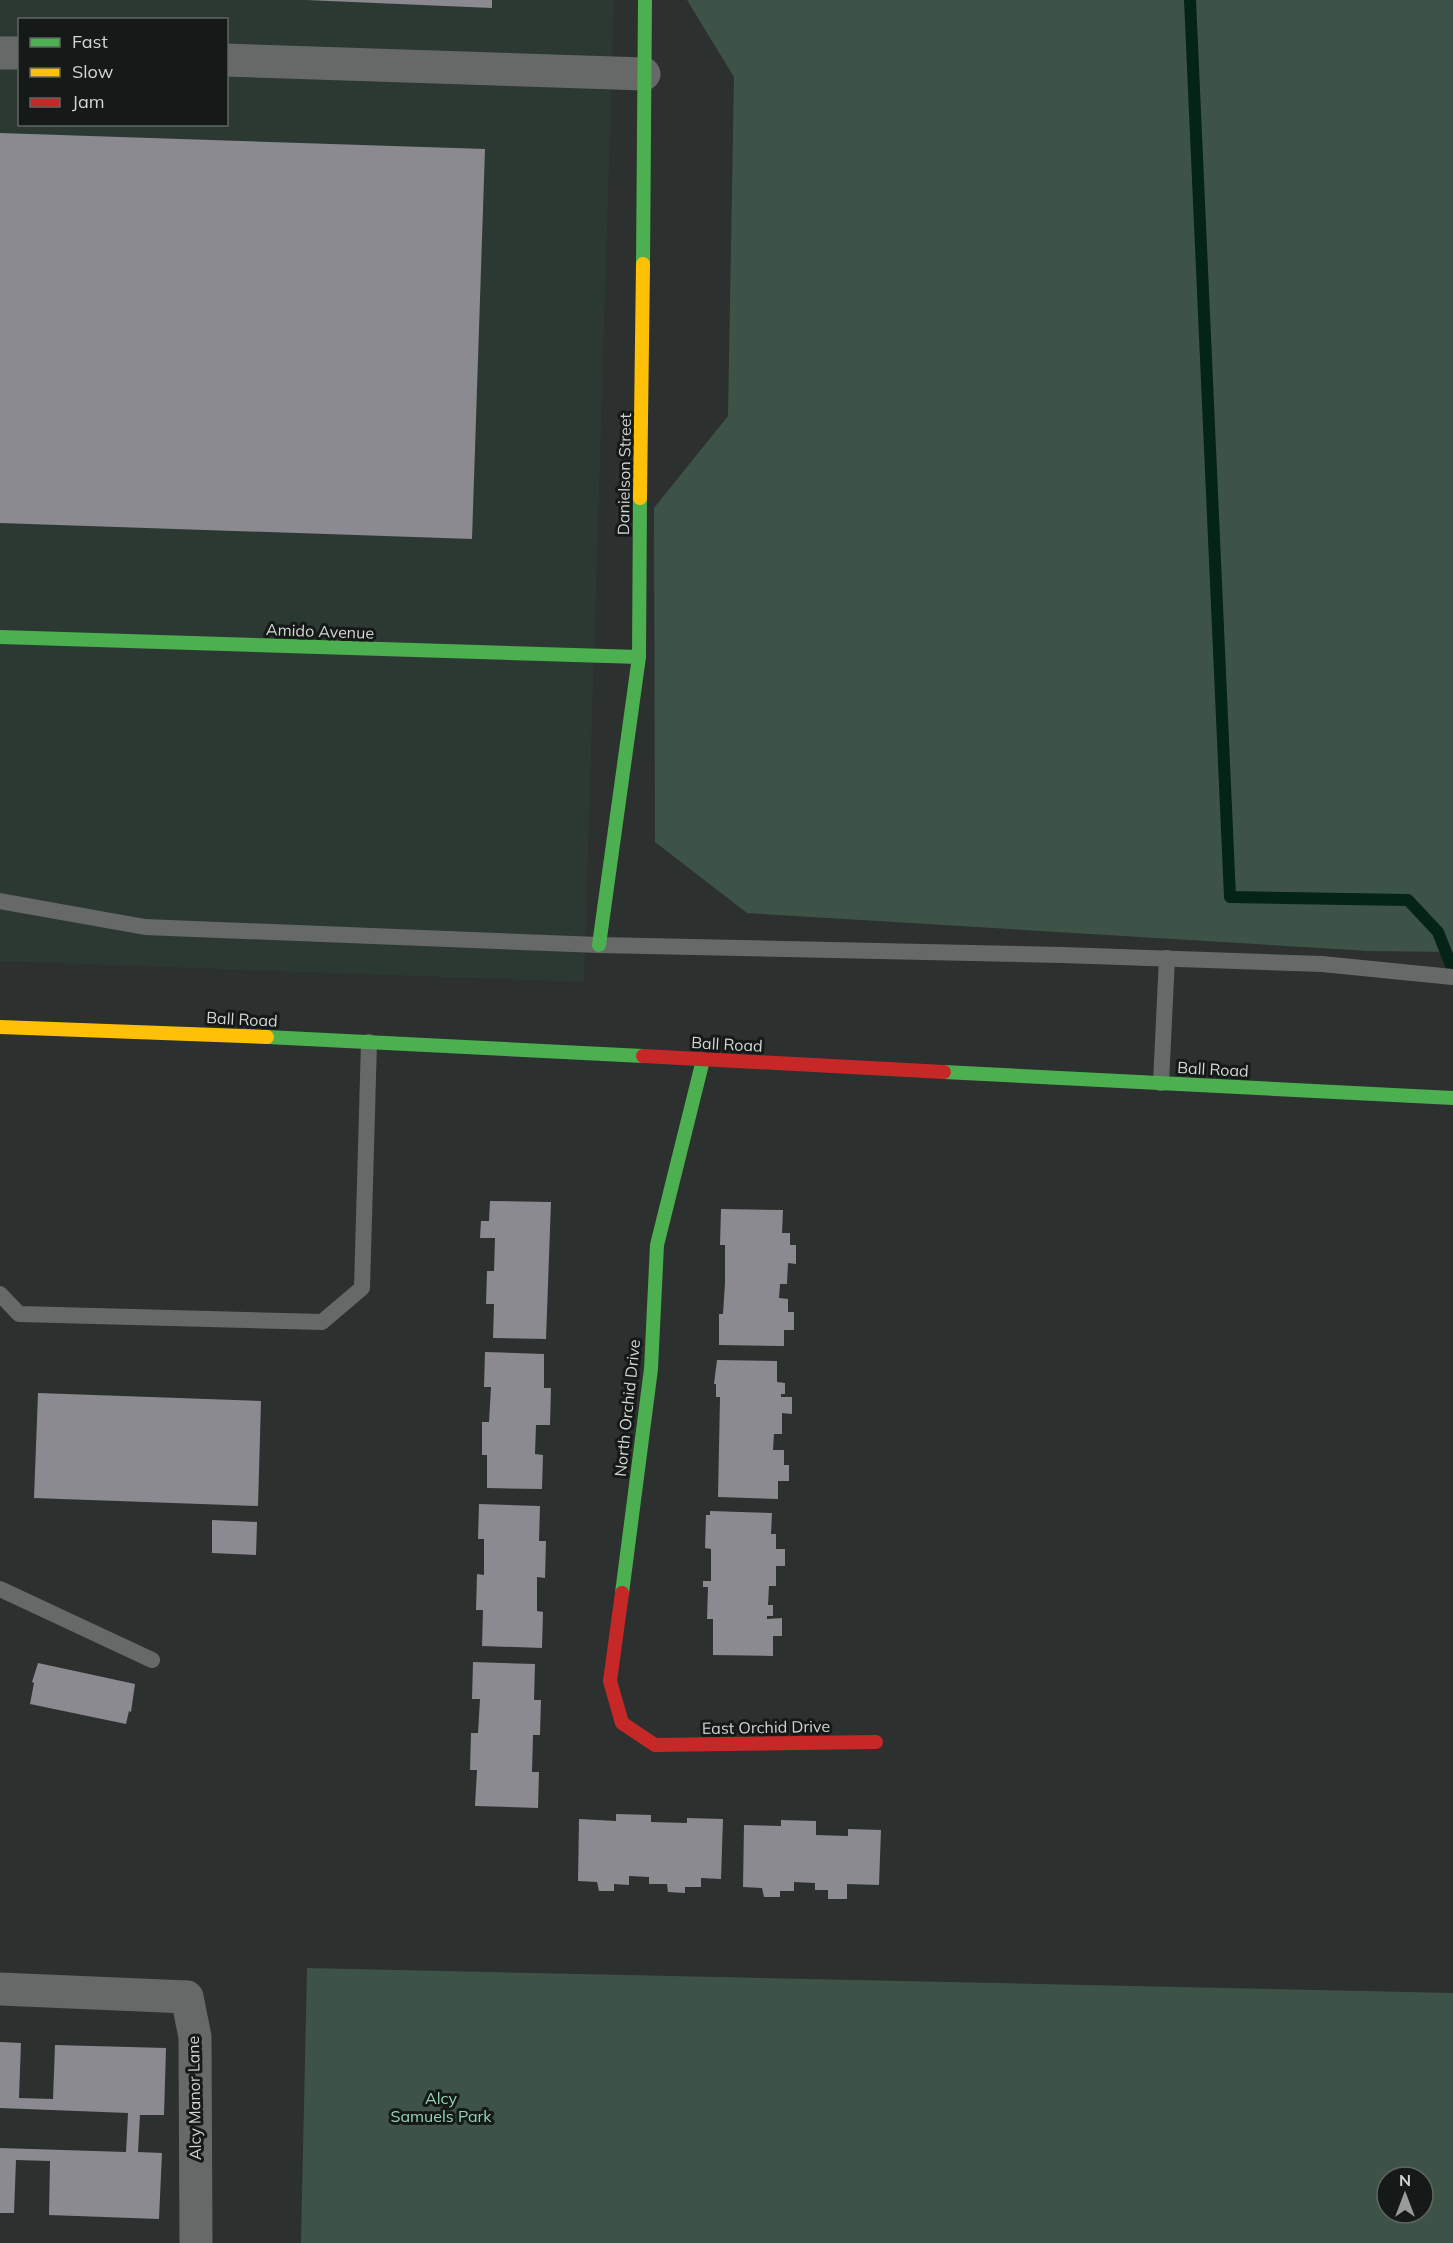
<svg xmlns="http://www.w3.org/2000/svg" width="1453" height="2243" font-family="Mulish,sans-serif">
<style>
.built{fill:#2c3932;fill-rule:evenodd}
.green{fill:#3e5348;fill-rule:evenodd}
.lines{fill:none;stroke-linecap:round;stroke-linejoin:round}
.stream{stroke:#042416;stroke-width:12}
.building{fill:#8b8a90}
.lane{stroke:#676968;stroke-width:16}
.street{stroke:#676968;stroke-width:33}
.fast{stroke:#4caf50;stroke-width:14}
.slow{stroke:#ffc107;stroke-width:14}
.jam{stroke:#c62828;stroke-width:14}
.labels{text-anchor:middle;stroke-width:6;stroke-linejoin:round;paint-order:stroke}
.street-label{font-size:16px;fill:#d1d6d3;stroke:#151917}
.park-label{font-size:16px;fill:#96d6b4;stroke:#151917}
</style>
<rect width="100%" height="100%" fill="#2c302e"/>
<path class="built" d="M0,0H614L584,982L0,961ZM20,20H226V124H20Z"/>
<g class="green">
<path d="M687,0H1453V952L1369,951L747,913L655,842L654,508L728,416L734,77Z"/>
<path d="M307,1968L1453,1993V2243H301ZM1387,2177H1423V2213H1387Z"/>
</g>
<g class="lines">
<path class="stream" d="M1190,0L1230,897L1408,900L1438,932L1453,970"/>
</g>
<g class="building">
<path d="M306,0H492V8Z"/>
<path d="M0,133L485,149L472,539L0,523Z"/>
<path d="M490,1201L551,1202L546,1339L493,1338L494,1304H486L487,1271H494L495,1238H480L481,1221H489Z"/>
<path d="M721,1209L783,1210L782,1233H790V1245H796V1264L788,1263L787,1284H780L779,1298L788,1299V1312H794V1330H784V1346L719,1345V1314H723L725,1283V1245H720Z"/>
<path d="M485,1352L544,1354V1388H551L550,1425H536L535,1454L543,1455L542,1489L487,1488V1455H482V1422H489L491,1387H484Z"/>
<path d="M717,1360L777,1361V1382L785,1383V1394H781V1397H792V1414L782,1413V1434H774L773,1450H784V1465H789V1481H778V1499L718,1497L720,1397H716V1384H714Z"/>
<path d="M38,1393L261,1401L258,1506L34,1498Z"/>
<path d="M479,1504L540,1506L539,1541H546L545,1578L537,1577V1611L543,1612L542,1648L482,1646L483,1610H476L477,1574L484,1575V1539H478Z"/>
<path d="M710,1511L772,1513L771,1534H776V1549H785V1566H776V1586H769L768,1605H773V1616H767V1619L782,1618V1636H773V1656L713,1655V1619H707L708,1587H703V1581H711V1549L705,1548L706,1515H710Z"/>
<path d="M212,1520L257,1522L256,1555L212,1553Z"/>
<path d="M473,1662L535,1664L534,1700H541L540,1735H533L532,1772H539L538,1808L475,1806L477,1770H470L471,1733H478L480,1699H472Z"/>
<path d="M38,1663L135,1684L131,1712L129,1711L126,1724L30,1704L34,1683L32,1682Z"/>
<path d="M616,1814L651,1815V1822L687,1823V1818L723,1819L721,1879L701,1878V1887H685V1893L668,1892L667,1884H649V1877L629,1876V1885L614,1884V1891H599L597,1882L578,1881L579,1819L616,1821Z"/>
<path d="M781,1820L816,1821V1835L848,1836V1829L881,1830L879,1885L847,1884V1899H828V1890H815V1883L794,1882V1891H780V1897H764L762,1888L743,1887L744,1825L781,1826Z"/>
<path d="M0,2042L21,2043L19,2098L53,2099L55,2045L166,2048L164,2115H140L138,2152L162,2153L159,2219L49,2215L50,2161L16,2160L14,2213H0V2148L126,2152L128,2113L0,2108Z"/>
</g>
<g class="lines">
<g class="lane">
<path d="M0,901L145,927L599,945L1062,955L1322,964L1453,977"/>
<path d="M1161,1083L1167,958"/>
<path d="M0,1294L19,1314L322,1322L362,1288L369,1042"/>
<path d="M0,1589L152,1660"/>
</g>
<g class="street">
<path d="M0,53H20"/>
<path d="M226,60L644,74"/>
<path d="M0,1989L187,1997L195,2037L196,2243"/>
</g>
<g class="fast">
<path d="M643,264L645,0"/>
<path d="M0,637L639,657"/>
<path d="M599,945L639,657L640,498"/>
<path d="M267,1037L643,1056"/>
<path d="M944,1072L1453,1098"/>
<path d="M622,1593L651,1369L657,1245L703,1060"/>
</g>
<g class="slow">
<path d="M640,498L643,264"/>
<path d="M0,1027L267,1037"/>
</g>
<g class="jam">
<path d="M643,1056L944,1072"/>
<path d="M622,1593L610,1681L622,1723L655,1745L876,1742"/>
</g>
</g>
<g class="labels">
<g class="street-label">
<text transform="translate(624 474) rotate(-89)" y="6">Danielson Street</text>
<text transform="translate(320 631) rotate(2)" y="6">Amido Avenue</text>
<text transform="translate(242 1019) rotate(3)" y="6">Ball Road</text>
<text transform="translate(727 1044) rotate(3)" y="6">Ball Road</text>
<text transform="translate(1213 1069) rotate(3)" y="6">Ball Road</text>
<text transform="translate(627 1408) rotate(-84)" y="6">North Orchid Drive</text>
<text transform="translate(766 1727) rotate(-1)" y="6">East Orchid Drive</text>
<text transform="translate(194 2098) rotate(-91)" y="6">Alcy Manor Lane</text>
</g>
<g class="park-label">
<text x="441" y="2104">Alcy<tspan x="441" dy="18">Samuels Park</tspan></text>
</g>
</g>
<rect x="18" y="18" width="210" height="108" fill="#151917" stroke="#606562" stroke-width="1.5"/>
<rect x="30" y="38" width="30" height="9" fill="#4caf50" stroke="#606562" stroke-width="1.5"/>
<text x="72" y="48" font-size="18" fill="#d1d6d3">Fast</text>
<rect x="30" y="68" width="30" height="9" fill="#ffc107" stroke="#606562" stroke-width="1.5"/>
<text x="72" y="78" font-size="18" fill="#d1d6d3">Slow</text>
<rect x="30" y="98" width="30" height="9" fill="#c62828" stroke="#606562" stroke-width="1.5"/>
<text x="72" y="108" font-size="18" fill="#d1d6d3">Jam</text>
<g transform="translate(1405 2195)"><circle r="28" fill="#151917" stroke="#606562" stroke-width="1.5"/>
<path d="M0-4.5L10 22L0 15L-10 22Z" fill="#979c99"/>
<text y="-9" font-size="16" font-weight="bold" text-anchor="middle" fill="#d1d6d3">N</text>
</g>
</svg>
